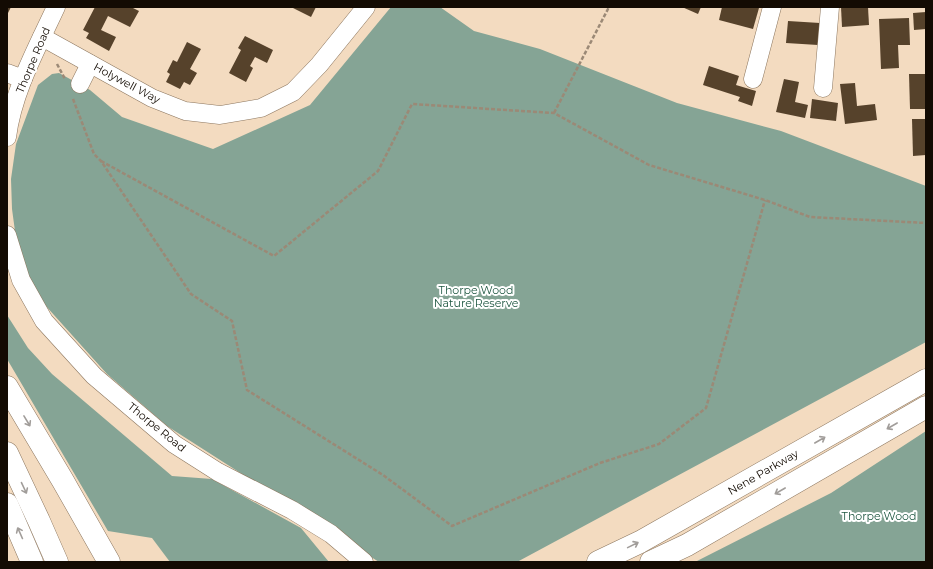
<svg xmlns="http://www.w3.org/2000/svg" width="933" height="569" font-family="Montserrat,sans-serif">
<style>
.forest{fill:#85a495}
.building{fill:#56422b}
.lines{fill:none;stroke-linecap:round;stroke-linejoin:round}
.minor-casing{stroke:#8c765e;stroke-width:19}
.highway-casing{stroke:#8c765e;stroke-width:23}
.path{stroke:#9b8976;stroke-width:2.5;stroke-dasharray:4 2;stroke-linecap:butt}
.minor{stroke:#fff;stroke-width:18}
.highway{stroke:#fff;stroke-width:22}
.oneway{stroke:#a19d9a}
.labels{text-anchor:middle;stroke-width:4;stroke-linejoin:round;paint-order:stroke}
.street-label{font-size:11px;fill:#130b03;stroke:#fff}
.park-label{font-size:11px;fill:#1d5640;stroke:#fff}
</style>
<rect width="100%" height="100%" fill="#f3dbc0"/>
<g class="forest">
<path d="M391,7H440L474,31L540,49L677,103L781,131L926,186V342L517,562H379L167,426L107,374L45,305L30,279L17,246L12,209L11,179L16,144L38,85L52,74L59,73L90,90L122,117L213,149L310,105Z"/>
<path d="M7,315L28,348L52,374L172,476L212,479L301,528L329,562H170L152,538L108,531L7,359Z"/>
<path d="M926,431V562H695L831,493Z"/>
</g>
<g class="building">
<path d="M7,7H11L7,15Z"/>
<path d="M95,7H131L139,11L130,27L108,16L101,30L116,37L109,51L86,38L89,33L83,30Z"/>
<path d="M291,7H316L311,17Z"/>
<path d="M682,7H701L698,14Z"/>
<path d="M722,7H754L759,8L753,29L719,20Z"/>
<path d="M841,7H868L869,25L842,27Z"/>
<path d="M926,12V29L914,30L913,13Z"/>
<path d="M909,18L910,45H898L899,68L881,69L879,19Z"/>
<path d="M788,21L820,23L818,45L786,43Z"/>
<path d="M245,36L273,50L267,63L255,57L250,66L253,68L246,82L229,73L241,50L238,48Z"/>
<path d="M187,42L201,49L190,69L197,73L190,85L184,82L180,89L166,82L170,74L167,72L173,60L177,62Z"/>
<path d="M709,66L739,76L736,85L756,91L752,106L738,101L740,97L703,85Z"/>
<path d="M909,74H926V109H910Z"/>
<path d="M784,79L799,82L795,102L808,105L805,118L776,112Z"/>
<path d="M855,83L857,106L875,104L877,120L845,124L840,84Z"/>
<path d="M812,99L838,103L836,121L810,118Z"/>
<path d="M912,119H926V155L913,156Z"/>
</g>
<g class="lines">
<g class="minor-casing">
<g id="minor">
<path d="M42,37L152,98L185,111L220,115L261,108L293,92L319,65L366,7"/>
<path d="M7,73L23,79"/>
<path d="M753,79L772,7"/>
<path d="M80,84L90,64"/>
<path d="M823,88L830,7"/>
<path d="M7,137C13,91 37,48 56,7"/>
<path d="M7,235L21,280L44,321L94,376L174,444L218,472L292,510L331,534L364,562"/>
</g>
</g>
<g class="highway-casing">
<g id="highway">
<path d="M7,387L63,481L109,562"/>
<path d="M7,453L39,521L57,562"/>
<path d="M7,504L32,562"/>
<path d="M598,562L640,542L926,380"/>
<path d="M651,562L687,545L926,407"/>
</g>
</g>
<g class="path">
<path d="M57,64L65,79"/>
<path d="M73,99L94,154L101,161L191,294L232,321L247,390L383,475L452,526L600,463L659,444L706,408L765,200"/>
<path d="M554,113L609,7"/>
<path d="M101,161L274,256L378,171L412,104L554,113L649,165L765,200L810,217L926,223"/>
</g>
<use href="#minor" class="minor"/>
<use href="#highway" class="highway"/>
</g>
<defs><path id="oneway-shaft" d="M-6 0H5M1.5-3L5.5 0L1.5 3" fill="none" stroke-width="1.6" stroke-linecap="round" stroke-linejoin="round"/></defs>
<g class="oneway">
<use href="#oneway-shaft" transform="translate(27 421) rotate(59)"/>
<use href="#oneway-shaft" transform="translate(892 426) rotate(150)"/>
<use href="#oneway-shaft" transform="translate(820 440) rotate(-30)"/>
<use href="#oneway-shaft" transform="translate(24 488) rotate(65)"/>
<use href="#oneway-shaft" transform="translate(780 491) rotate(150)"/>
<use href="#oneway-shaft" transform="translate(20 533) rotate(-114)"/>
<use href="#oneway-shaft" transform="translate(633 545) rotate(-26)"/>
</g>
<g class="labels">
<g class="street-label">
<text transform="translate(33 60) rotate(-67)" y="4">Thorpe Road</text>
<text transform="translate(127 83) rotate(28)" y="4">Holywell Way</text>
<text transform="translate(157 427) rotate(39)" y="4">Thorpe Road</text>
<text transform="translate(763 472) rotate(-30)" y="4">Nene Parkway</text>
</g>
<g class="park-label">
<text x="476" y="294">Thorpe Wood<tspan x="476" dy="13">Nature Reserve</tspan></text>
<text x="879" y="520">Thorpe Wood</text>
</g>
</g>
<rect width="933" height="569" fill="none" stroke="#130b03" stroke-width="16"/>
</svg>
